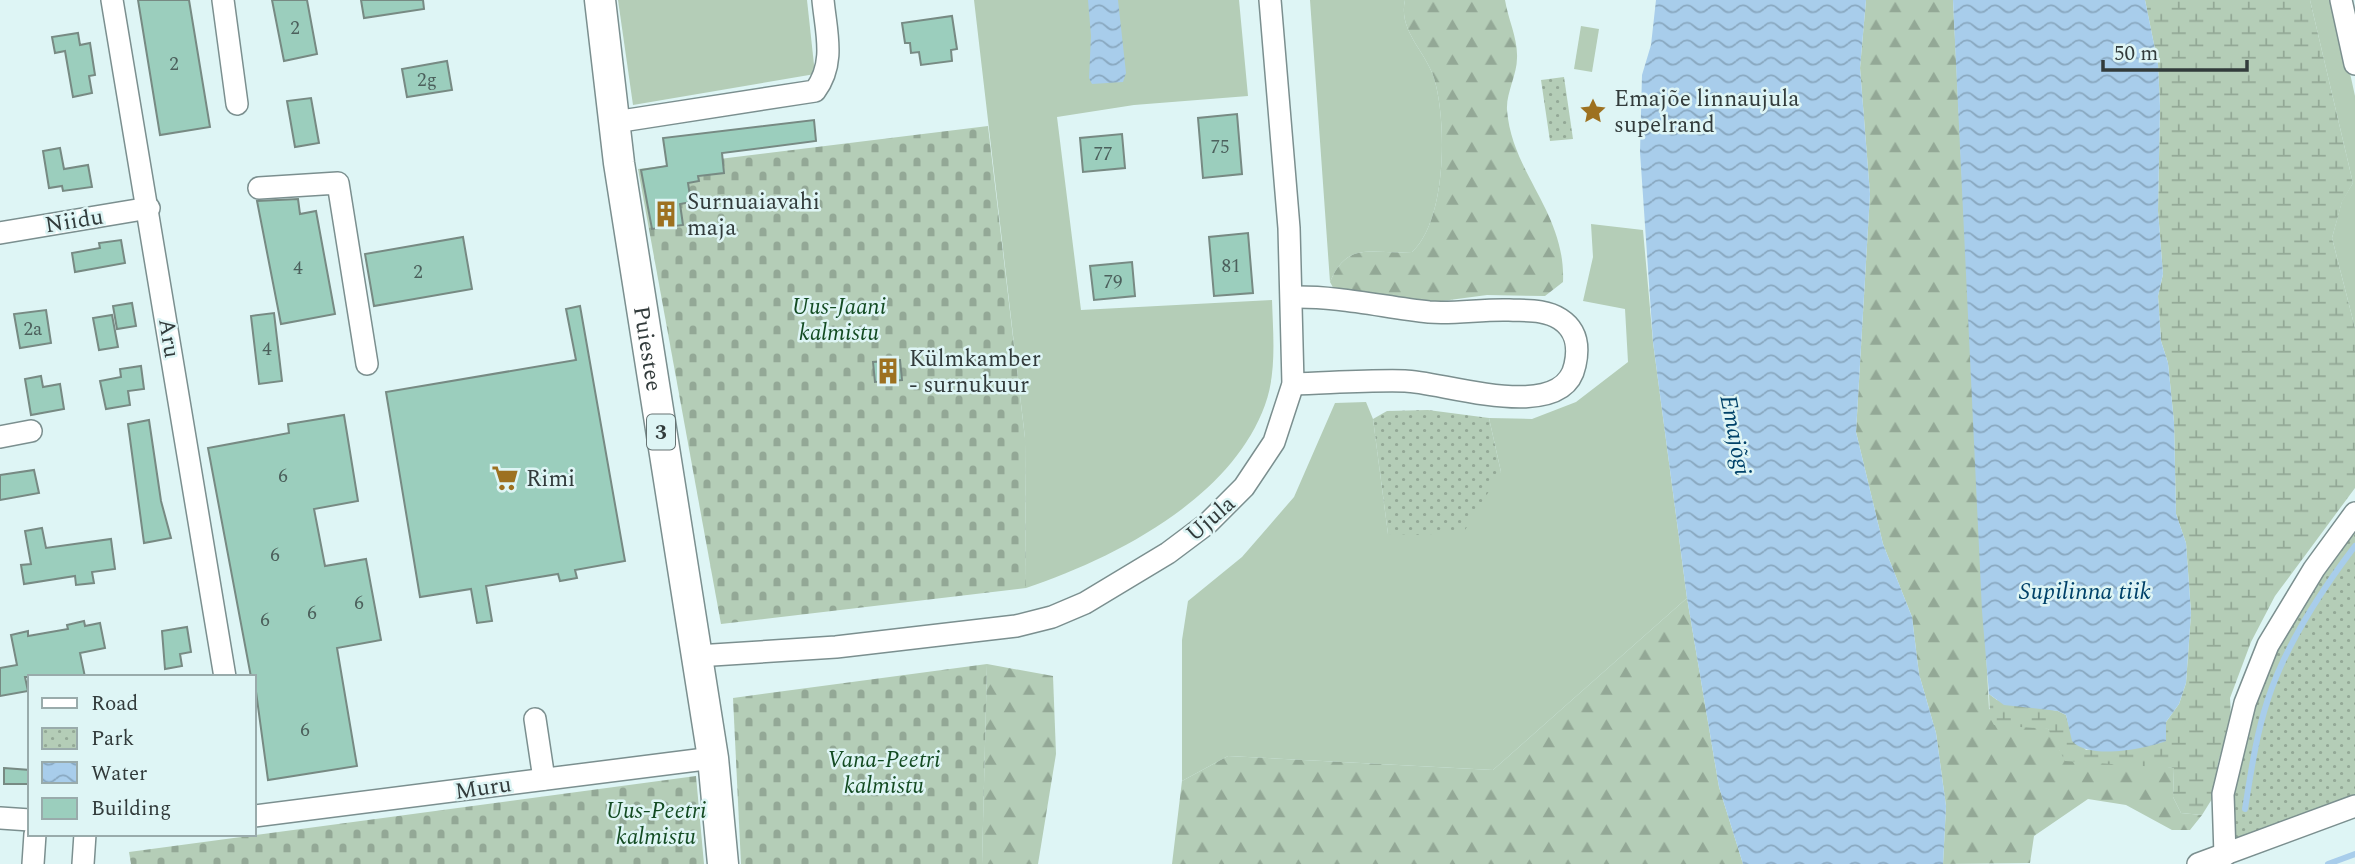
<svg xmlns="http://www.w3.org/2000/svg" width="2355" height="864" font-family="Spectral,serif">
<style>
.green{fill:#b4cdb7}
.forest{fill:url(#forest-firs)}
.wetland{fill:url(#wetland-marsh)}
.cemetery{fill:url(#cemetery-stones)}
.park{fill:url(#park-dots)}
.water{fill:url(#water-waves)}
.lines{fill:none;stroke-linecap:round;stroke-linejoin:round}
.stream{stroke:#a8cdeb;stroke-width:6}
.building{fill:#9bcebd;stroke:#778a83;stroke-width:2}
.minor-casing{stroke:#7b8f8f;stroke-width:24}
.highway-casing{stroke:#7b8f8f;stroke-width:33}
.minor{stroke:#fff;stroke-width:21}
.highway{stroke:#fff;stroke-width:30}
.labels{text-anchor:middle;stroke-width:5;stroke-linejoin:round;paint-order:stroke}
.number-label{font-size:19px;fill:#4c605c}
.shield{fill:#def5f5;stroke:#667373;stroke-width:2}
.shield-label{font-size:21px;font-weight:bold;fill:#323b3b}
.poi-label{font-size:23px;fill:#323b3b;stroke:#def5f5;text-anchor:start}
.street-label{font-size:23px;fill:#323b3b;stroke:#def5f5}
.park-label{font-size:23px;font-style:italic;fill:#134b22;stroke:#def5f5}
.water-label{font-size:24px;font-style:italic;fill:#004269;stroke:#def5f5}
</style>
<defs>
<pattern id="forest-firs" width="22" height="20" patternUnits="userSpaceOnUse" patternTransform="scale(1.75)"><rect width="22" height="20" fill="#b4cdb7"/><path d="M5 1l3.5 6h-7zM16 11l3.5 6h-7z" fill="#93a896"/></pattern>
<pattern id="wetland-marsh" width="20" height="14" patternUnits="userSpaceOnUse" patternTransform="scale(1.75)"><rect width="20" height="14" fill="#b4cdb7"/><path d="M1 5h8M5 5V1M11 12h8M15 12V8" fill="none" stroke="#93a896"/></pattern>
<pattern id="cemetery-stones" width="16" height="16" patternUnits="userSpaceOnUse" patternTransform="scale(1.75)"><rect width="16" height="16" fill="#b4cdb7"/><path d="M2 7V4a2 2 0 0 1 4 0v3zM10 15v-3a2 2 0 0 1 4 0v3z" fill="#93a896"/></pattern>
<pattern id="park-dots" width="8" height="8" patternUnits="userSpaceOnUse" patternTransform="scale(1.75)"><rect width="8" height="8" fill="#b4cdb7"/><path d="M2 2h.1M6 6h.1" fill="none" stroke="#93a896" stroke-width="1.8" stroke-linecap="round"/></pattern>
<pattern id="water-waves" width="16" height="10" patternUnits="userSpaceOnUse" patternTransform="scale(1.75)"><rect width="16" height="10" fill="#a8cdeb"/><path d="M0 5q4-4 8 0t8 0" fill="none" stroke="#89a8c0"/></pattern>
</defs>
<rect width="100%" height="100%" fill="#def5f5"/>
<g class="green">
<path d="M618,0H807L815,74L633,105Z"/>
<path d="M974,0H1239L1248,96L1134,105L1057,117L1081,310L1272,300C1273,334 1277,372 1265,405C1231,499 1115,558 1026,588L1025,438Z"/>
<path d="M1310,0H1405C1398,31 1425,50 1434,78C1447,121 1447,220 1412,252C1373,255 1348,239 1330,282Z"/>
<path d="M2310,0H2334L2355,96V328L2332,238L2342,201L2353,183Z"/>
<path d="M1581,26L1599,29L1592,72L1574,69Z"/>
<path d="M1591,224L1643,230L1653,342L1687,598L1493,770L1228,756L1182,781V640L1188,601L1242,557L1294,497L1335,403L1366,402L1373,419L1388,534L1501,472L1489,418L1532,419L1576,402L1628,362L1625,309L1583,301L1593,257Z"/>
</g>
<g class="forest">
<path d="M1405,0H1505C1508,19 1518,39 1517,58C1517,75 1506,93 1507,110C1512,174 1566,213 1563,282L1545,296L1487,295L1427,303L1336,293L1330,282C1348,239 1373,255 1412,252C1447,220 1447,121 1434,78C1425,50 1398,31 1405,0Z"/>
<path d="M1866,0H1953L1989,709L2048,729L2053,734L2060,751L2174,768L2173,797L2181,813L2202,815L2190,830H2172L2126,805L2088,799L2034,836L2030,863L1943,864L1946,806L1936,733L1919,674L1912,617L1883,544L1856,432L1870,194L1860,68Z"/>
<path d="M1687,598L1719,787L1743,864H1172L1182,781L1228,756L1493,770Z"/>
<path d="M987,664L1053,676L1056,754L1038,864H982Z"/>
</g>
<path class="wetland" d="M2145,0H2310L2353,183L2342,202L2332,238L2355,328V488L2275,596L2251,642L2230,698L2231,719L2218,763L2212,799L2202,815L2181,813L2173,797L2174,768L2065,761L2048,729L1994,725L1990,718L1989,694L1997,700L2058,711L2066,715L2071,733L2086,750L2166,741V722L2179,704L2186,683L2191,613L2186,543L2176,514L2174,422L2168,363L2161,341L2158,296L2163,274L2158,211L2160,106L2158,64Z"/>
<g class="cemetery">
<path d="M988,126L1025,438L1026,588L721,624L638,169Z"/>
<path d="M987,664L982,864H741L733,698Z"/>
<path d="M696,776L704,864H131L129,852Z"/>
</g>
<g class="park">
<path d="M1564,77L1573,139L1550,141L1541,80Z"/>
<path d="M1428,410L1489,418L1501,472L1465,530L1424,535L1388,534L1373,419L1387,411Z"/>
<path d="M2355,513V806L2225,855L2245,703Z"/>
</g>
<g class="water">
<path d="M1088,0H1118L1126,73L1123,82L1092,84L1089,78L1091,36Z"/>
<path d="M1656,0H1866L1860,68L1870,194L1856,432L1883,544L1912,617L1919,674L1936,733L1946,806L1943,864H1743L1719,787L1687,598L1653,342L1640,152L1642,75L1651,45Z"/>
<path d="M1953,0H2145L2158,64L2160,106L2158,211L2163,274L2158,296L2161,341L2168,363L2174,422L2176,514L2186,543L2191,613L2186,683L2179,704L2166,722V741C2145,749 2089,760 2072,741L2066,715L2058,711L2004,705L1989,694L1982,611Z"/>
</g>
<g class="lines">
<g class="stream">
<path d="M2245,809C2251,772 2256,735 2268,699C2286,644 2320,592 2355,546"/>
<path d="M2328,864L2355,854"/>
</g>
</g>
<g class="building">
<path d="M138,0H189L210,127L160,135Z"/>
<path d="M272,0H307L317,54L284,61Z"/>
<path d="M361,0H423L424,9L364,18Z"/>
<path d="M952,16L957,49L951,50L952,61L921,65L919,52L911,53L910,43H905L902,23Z"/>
<path d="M78,33L80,45L90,43L95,75L89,76L92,93L73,97L65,51L55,53L52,37Z"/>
<path d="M447,61L452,90L407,97L402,69Z"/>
<path d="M311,98L319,143L295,147L287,101Z"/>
<path d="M1237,114L1242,174L1203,178L1198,118Z"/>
<path d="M814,120L816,141L722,153L724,173L698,176L699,181L688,183L691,202L680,204L683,225L652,229L641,170L667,166L663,138Z"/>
<path d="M1122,134L1125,168L1083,172L1080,138Z"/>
<path d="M60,148L64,169L88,165L92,187L63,191L62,186L49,188L43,151Z"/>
<path d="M298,199L300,214L316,211L335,314L281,324L257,201Z"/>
<path d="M1248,233L1253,293L1214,296L1209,237Z"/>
<path d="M463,237L472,289L374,306L365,254Z"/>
<path d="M121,240L125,263L75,272L72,253L100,248L99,243Z"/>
<path d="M1132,262L1135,296L1094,300L1090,266Z"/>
<path d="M132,303L136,326L117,329L113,306Z"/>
<path d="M580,306L625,561L575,570L577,578L560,581L558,574L486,586L492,621L477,623L471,589L420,597L386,392L576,360L566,309Z"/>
<path d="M46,310L51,343L20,348L14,314Z"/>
<path d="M274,313L282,381L259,384L251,316Z"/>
<path d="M112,315L118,347L99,350L93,318Z"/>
<path d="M900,360L902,380L875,382L873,362Z"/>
<path d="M141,366L144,389L128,391L130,405L106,409L100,381L121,377L120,369Z"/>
<path d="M41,376L43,387L60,384L64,409L31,415L25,379Z"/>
<path d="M344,415L358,501L314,509L325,566L366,559L381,640L337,648L357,766L268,780L254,677H251L208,448L289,433L288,424Z"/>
<path d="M149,420L161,501L171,538L144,543L128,424Z"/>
<path d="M34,470L39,493L0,500V475Z"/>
<path d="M42,528L46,548L111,539L115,569L92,572L94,583L76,585L75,576L24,584L21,565L31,564L25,531Z"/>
<path d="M84,621L85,626L100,623L105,648L80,653L85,677H25L28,691L0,696V668L17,665L11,635L28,631V636L68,629L67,625Z"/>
<path d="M187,627L191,652L180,654L182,666L165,669L162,631Z"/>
<path d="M4,768L30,770V784H4Z"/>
</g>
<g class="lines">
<g class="minor-casing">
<g id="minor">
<path d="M112,0L225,677"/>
<path d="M223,0L237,104"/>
<path d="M2341,0L2355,64"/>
<path d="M615,122L815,91C836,63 826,32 823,0"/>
<path d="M259,188L338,183L367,364"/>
<path d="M0,233L149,208"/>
<path d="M1292,297C1339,296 1383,307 1429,312C1455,314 1483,309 1509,310C1526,311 1545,309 1560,319C1577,330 1579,347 1575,365C1563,425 1444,382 1405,381C1368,380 1330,383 1293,384"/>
<path d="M0,437L31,431"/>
<path d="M697,656L836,647L1016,626L1052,617L1085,603L1168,553L1208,523L1244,487L1274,442L1293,384L1289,228L1270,0"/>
<path d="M535,719L544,779"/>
<path d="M254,816L713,758"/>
<path d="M0,818L30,820"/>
<path d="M2225,855L2223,794L2245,703L2268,645L2314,569L2355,513"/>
<path d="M33,864L35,834"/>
<path d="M83,864L85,834"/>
<path d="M2198,864L2355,806"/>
</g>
</g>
<g class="highway-casing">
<g id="highway">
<path id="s1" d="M600,0L619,163L713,758L723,864"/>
</g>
</g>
<use href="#minor" class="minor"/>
<use href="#highway" class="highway"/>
</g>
<defs>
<g id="sight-bare" transform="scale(2.1)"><path d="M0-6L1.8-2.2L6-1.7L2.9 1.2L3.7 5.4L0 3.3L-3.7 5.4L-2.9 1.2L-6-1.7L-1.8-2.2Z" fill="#9d7120" stroke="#def5f5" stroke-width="2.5" paint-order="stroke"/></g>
<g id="building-bare" transform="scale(2.1)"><path d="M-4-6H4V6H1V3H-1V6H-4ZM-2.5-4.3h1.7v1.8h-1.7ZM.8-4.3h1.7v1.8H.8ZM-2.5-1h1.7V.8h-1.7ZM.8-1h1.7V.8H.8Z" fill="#9d7120" stroke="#def5f5" stroke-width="2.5" paint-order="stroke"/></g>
<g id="supermarket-bare" transform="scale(2.1)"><path d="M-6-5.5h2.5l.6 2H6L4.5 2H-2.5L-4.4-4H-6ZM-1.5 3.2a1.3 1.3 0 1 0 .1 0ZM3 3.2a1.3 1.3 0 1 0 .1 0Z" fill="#9d7120" stroke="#def5f5" stroke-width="2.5" paint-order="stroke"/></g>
</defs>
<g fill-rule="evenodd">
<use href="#sight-bare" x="1593" y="111"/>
<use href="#building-bare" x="666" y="214"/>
<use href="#building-bare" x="888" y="371"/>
<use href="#supermarket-bare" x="505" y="478"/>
</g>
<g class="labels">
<g class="number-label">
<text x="295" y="34">2</text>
<text x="174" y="70">2</text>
<text x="427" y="86">2g</text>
<text x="1220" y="153">75</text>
<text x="1103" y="160">77</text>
<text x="1231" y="272">81</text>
<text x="298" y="274">4</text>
<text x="418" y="278">2</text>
<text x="1113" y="288">79</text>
<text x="33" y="335">2a</text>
<text x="267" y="355">4</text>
<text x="283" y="482">6</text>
<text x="275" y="561">6</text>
<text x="359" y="609">6</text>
<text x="312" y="619">6</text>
<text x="265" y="626">6</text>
<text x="305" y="736">6</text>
</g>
<rect class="shield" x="647" y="414.5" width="28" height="35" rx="5"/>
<g class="shield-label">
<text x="661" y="439">3</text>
</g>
<g class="poi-label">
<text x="1614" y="106">Emajõe linnaujula<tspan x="1614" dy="26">supelrand</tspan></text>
<text x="687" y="209">Surnuaiavahi<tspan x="687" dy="26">maja</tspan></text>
<text x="909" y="366">Külmkamber<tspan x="909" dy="26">- surnukuur</tspan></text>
<text x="526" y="486">Rimi</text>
</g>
<g class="street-label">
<text transform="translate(74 220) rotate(-9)" y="8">Niidu</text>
<text transform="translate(170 338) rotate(81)" y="8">Aru</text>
<text dy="8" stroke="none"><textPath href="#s1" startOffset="352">Puiestee</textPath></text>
<text transform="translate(1210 518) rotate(-41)" y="8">Ujula</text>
<text transform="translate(483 787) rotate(-8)" y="8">Muru</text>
</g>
<g class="park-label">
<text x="839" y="314">Uus-Jaani<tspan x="839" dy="26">kalmistu</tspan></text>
<text x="884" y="767">Vana-Peetri<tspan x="884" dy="26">kalmistu</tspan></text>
<text x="656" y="818">Uus-Peetri<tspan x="656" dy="26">kalmistu</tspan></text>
</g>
<g class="water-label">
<text transform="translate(1736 435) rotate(79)" y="8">Emajõgi</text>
<text x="2085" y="599">Supilinna tiik</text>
</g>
</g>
<rect x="28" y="675" width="228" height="161" fill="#def5f5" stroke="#99abab" stroke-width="2"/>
<rect x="42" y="698" width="35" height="10" fill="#ffffff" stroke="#99abab" stroke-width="2"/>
<text x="91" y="710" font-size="21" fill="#323b3b">Road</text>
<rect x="42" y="728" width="35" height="21" fill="url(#park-dots)" stroke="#99abab" stroke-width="2"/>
<text x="91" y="745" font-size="21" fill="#323b3b">Park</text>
<rect x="42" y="762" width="35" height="21" fill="url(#water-waves)" stroke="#99abab" stroke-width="2"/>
<text x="91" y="780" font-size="21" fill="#323b3b">Water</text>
<rect x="42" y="798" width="35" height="21" fill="#9bcebd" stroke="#99abab" stroke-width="2"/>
<text x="91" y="815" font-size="21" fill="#323b3b">Building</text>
<path d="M2103 60v10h144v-10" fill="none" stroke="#323b3b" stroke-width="3.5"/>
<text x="2114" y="60" font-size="21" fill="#323b3b" stroke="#def5f5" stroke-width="5" paint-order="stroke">50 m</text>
</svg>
